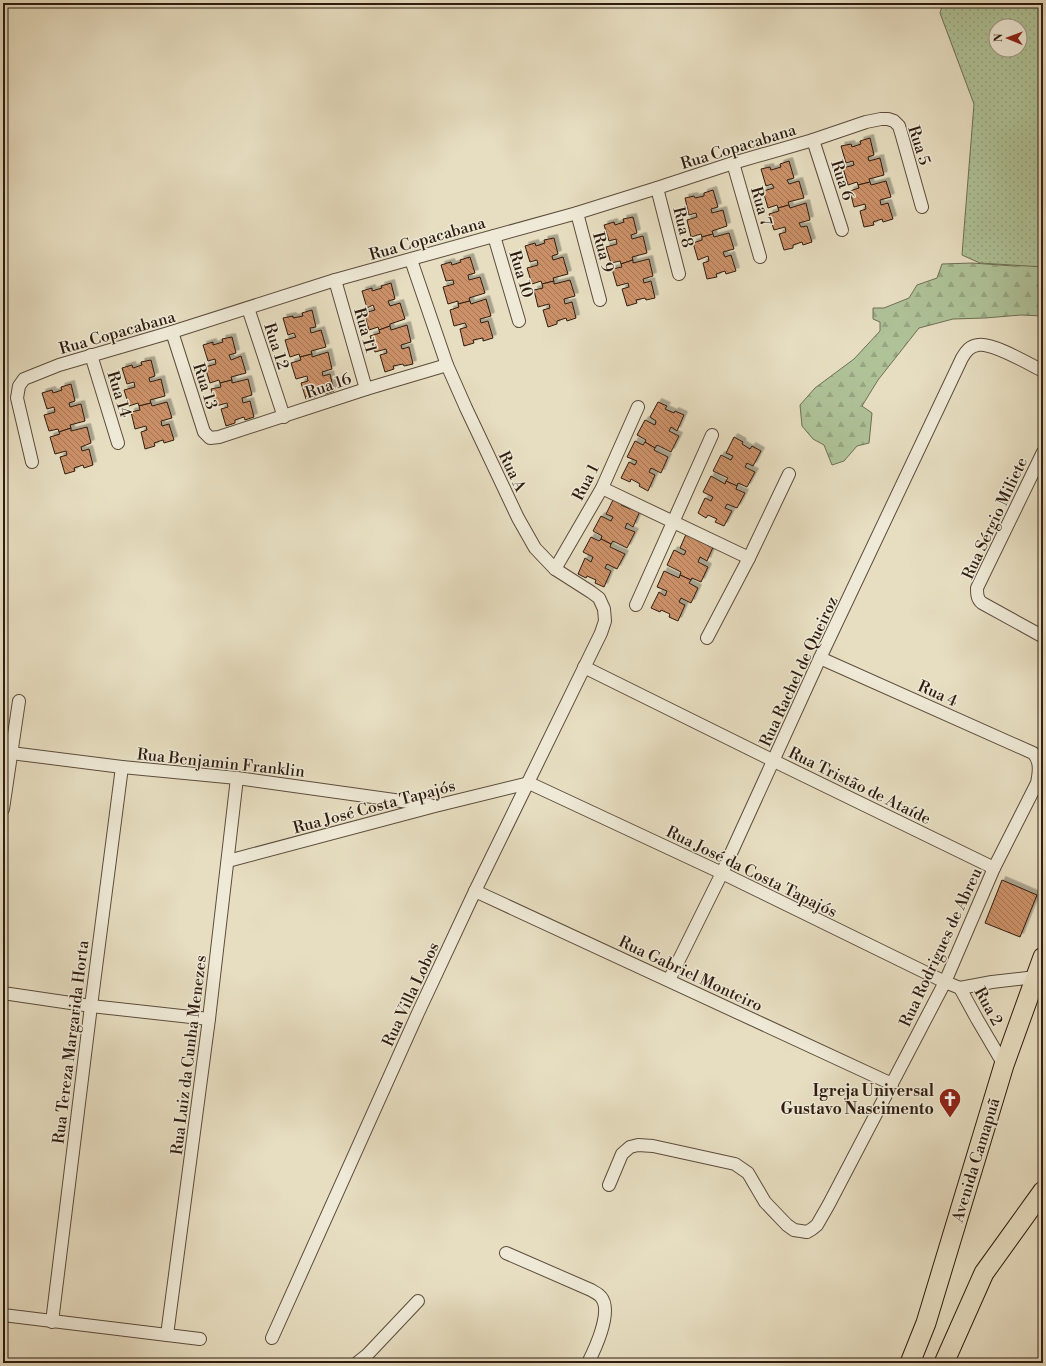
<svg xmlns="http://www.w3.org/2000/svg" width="1046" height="1366" font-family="'Libre Bodoni',serif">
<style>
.forest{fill:url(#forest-firs);stroke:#6e6f54}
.park{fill:url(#park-dots);stroke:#6e6f54;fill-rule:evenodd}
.building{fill:url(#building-back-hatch);stroke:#2e1c10;filter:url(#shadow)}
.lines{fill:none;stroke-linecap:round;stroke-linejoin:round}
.minor-casing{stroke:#5c4c3c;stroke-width:14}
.primary-casing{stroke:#2e1c10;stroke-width:21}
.minor{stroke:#efead7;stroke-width:12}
.primary{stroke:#e7dec1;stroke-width:19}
.labels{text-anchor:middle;stroke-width:3;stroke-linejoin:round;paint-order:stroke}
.street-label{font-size:16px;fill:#2e1c10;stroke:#efead7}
.poi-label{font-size:16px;font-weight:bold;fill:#2e1c10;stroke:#efead7;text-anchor:end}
</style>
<defs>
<pattern id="forest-firs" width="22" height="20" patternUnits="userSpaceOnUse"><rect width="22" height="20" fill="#afc298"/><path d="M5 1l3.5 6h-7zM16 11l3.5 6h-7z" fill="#97a682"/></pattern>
<pattern id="park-dots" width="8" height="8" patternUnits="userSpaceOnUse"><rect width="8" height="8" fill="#afc298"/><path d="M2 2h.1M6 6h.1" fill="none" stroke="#97a682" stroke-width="1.8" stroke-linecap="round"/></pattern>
<pattern id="building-back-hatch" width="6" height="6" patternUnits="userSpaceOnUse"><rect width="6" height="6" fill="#cc9168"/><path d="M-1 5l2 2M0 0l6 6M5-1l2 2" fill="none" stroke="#a67654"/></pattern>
<filter id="shadow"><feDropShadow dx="3.5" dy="-3.5" stdDeviation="0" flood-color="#0004"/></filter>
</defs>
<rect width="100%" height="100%" fill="#e7dec1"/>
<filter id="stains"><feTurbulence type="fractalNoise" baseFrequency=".005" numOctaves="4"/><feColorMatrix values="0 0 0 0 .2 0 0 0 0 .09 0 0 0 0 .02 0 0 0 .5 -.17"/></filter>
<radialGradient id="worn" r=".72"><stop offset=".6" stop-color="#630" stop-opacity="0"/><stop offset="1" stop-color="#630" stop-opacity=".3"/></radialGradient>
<path class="forest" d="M972,263L1014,266L1027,265L1043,267V316L1021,315L985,318L953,319L919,328L878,380L862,406L872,413L869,443L857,446L844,461L832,465L824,445L813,439L802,426L800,405L815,388L854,359L880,331V322L873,319V308H884L909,298L917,285L937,278L942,264Z"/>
<path class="park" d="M943,3H1043V267L980,263L962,255L974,104L940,13ZM996,26H1020V50H996Z"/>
<g class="building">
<path d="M1041,94L1043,95V114H1040Z"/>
<path d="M870,138L874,155L868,157L869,161L880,158L884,175L869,179L870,182L858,185L857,182L848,185L843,168L854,165L853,161L846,163L841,146L851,144L852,147L861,144L860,141Z"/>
<path d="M789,161L794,178L787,180L789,184L799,181L804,198L788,202L789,205L778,208L777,205L768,208L763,191L774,188L772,184L766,186L761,169L770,167L771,170L781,167L780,164Z"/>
<path d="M886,181L891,197L880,200L881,205L888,203L893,219L883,222L882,219L873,222L874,225L864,227L860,211L866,209L865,204L854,207L850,191L859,188L858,185L870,182L871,185Z"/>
<path d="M713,190L718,207L711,209L712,213L723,210L727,226L712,231L713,234L702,237L701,234L691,237L687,220L697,217L696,213L689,215L685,198L694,196L695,198L704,196V193Z"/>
<path d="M806,203L810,220L799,223L801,227L807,226L812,242L803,245L802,242L793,245V248L784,250L779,234L786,232L785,227L774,230L769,214L779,211L778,208L789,205L790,208Z"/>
<path d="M633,217L637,233L631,235L632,239L643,236L647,253L632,257L633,260L621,264L620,261L611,263L606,247L617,244L616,239L609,241L604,225L614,222L615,225L624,222L623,219Z"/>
<path d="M729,233L734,249L723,252L725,257L731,255L736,271L726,274L725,271L716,274L717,277L707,279L703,263L709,261L708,256L698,260L693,243L702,240V237L713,234L714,237Z"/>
<path d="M554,238L558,254L552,256L553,260L563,257L568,274L553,278L554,281L542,284L541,281L532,284L527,268L538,265L537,260L530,262L525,246L535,243L536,246L545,243L544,240Z"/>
<path d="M470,257L475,273L468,275L469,280L480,277L485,293L469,298L470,301L458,304V301L448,304L443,287L454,284L453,280L446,281L441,265L451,262L452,265L461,262L460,260Z"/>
<path d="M649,259L653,276L643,279L644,283L651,281L655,298L646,300L645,298L636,300L637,303L627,306L622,289L629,287L628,283L617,286L612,269L622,267L621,264L633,260V263Z"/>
<path d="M570,280L575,296L564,299L565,304L572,302L576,318L567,321L566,318L557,321V324L548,327L543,310L550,308L549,304L538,307L534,290L543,288L542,284L554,281V284Z"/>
<path d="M391,283L395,299L388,301L390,306L400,303L405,319L390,324V326L379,330L378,327L369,330L364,313L375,310L373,305L367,308L362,291L372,288V291L382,288L381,286Z"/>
<path d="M486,299L491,316L480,319L481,323L488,321L493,338L483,341V338L473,340L474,343L464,346L460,329L467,327L465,323L454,326L450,310L459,307L458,304L470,301L471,304Z"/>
<path d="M312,310L316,327L310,328L311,333L321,330L326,347L311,351L312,354L300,357L299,354L290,357L285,340L296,337L294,333L288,335L283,318L293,316V318L303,316L302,313Z"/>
<path d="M407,325L411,342L401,345L402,349L409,347L413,364L404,366L403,364L393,366L394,369L385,372L380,355L387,353L386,349L375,352L370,336L380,333L379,330L390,326L391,330Z"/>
<path d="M232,337L236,353L229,355L231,360L241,356L246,373L231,377L232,380L220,383L219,380L210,383L205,367L216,364L215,359L208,361L203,345L213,342V345L223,342L222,339Z"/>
<path d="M328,352L332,369L322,372L323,376L330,374L334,391L325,394L324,391L315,394V397L306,399L301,383L308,381L307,376L296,379L291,363L301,360L300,357L312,354V357Z"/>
<path d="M151,360L155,376L149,378L150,382L161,379L165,396L150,400L151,403L139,406L138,403L129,406L124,390L135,387L134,382L127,384L122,368L132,365L133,368L142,365L141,362Z"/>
<path d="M248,379L252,395L242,398L243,403L250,401L254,417L245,420L244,417L235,420V423L226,426L221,409L228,407L227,403L216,406L211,389L221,387L220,383L232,380V383Z"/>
<path d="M71,384L75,401L69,403L70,407L81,404L85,421L70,425L71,428L59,432L58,429L49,431L44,415L55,412L54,407L47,409L42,393L52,390L53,393L62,390L61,387Z"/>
<path d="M167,402L172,418L161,421L162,426L169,424L174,440L164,443L163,440L154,443L155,446L145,449L141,432L147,430L146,426L135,429L131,412L140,410L139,406L151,403L152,406Z"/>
<path d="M658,402L667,406L665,409L674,413L675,411L684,415L677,431L671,427L669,431L679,436L671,452L657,445L655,448L645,442L646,440L637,435L645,420L655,425L656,421L650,417Z"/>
<path d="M87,427L91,443L81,447L82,451L89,449L93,465L84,468L83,465L74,468L75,471L65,474L60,457L67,455L66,451L55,454L50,437L60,434L59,432L71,428V431Z"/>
<path d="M734,437L743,442L742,444L750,449L752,446L761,451L753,466L747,463L745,467L755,472L747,487L738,483L737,486L726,481L728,478L713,471L721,455L731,460L733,456L726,453Z"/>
<path d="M635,441L643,445L645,442L655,448L654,450L668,457L661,473L651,468L649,472L655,475L648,491L639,486L640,484L631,479L630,482L621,478L629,462L635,465L637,461L627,457Z"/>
<path d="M711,476L725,484L726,481L737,486L736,489L745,493L737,508L727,504L725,508L732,511L724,526L715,522L717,519L708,515L706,518L698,513L705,498L711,501L713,497L703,492Z"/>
<path d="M614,498L623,502L621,505L630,509L631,507L640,511L633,527L627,523L625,528L635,532L627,548L613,541L611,544L601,539L602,536L593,531L601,516L611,521L613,517L606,514Z"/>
<path d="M687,532L696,536L695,539L704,543L705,541L714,545L707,561L700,557L698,562L708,567L701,582L692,578L691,580L680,575L681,572L667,565L674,550L684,555L686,551L680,548Z"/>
<path d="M591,537L599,541L601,539L611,544L610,547L625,554L617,569L607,564L605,568L611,571L604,587L595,583L596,580L587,576L586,578L578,574L585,558L591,562L593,557L583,552Z"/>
<path d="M664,571L679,578L680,575L691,580L689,583L698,588L691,603L681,598L679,602L685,605L678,621L669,617L670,614L661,610L660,612L651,608L659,592L665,596L667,591L657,587Z"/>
<path d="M1002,880L1037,895L1020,937L985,923Z"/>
</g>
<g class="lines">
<g class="minor-casing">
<g id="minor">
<path d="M813,140L842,230"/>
<path d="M733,163L760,257"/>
<path d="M657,188L679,274"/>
<path d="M577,213L600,300"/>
<path d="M494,236L519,321"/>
<path d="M335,280L366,389"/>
<path d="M248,308L284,417"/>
<path d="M172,332L204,432L210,438L219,437L366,389L447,365"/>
<path d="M91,355L118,443"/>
<path d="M32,462L17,398L19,386L24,379L59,365L172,332L335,280L577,213L657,188L733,163L813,140L866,122L881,119H888L894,121L899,126L902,136L922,207"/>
<path d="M602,488L749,558"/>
<path d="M555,569L602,488L638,407"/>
<path d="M636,605L712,435"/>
<path d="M1040,635L982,603C977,599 977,594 977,588L1043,452"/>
<path d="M707,638L749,558L789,474"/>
<path d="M584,667L774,761L994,868"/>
<path d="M3,752L122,767L237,778L430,805"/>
<path d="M3,809L19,701"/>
<path d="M228,861L435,806L529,783L722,873L945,982L960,988"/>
<path d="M475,891L892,1084"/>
<path d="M669,980L722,873L820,658L962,358C966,351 970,346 978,345C992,342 1029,364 1043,371"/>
<path d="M960,988L977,1019L1004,1065"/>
<path d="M960,988L992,982L1036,977"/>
<path d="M3,993L91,1006L209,1019"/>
<path d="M609,1185L622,1154L630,1147L638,1145L653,1146L735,1164L748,1173L765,1202L787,1225L794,1230L807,1232L812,1229L817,1225L829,1204L945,982L994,868L1037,783C1039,773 1041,761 1033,753L820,658"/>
<path d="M506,1253L591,1290C594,1292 599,1294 601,1297C613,1311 595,1349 588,1363"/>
<path d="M3,1315L200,1339"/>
<path d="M52,1322L91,1006L122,767"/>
<path d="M167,1335L209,1019L237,778"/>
<path d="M272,1338L418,1013L475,891L601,633L605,621L604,609L599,598L591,592L555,569L535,548L518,518L466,408L447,365L411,260"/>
<path d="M357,1363L367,1355L418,1301"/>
</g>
</g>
<g class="primary-casing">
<g id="primary">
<path d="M910,1363L926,1323L1004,1065L1043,957"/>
<path d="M944,1363L984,1273L1043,1191"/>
</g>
</g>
<use href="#minor" class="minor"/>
<use href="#primary" class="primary"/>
</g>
<defs>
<g id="church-pin" transform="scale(1.15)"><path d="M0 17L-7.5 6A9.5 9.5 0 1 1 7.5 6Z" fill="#8f2418" stroke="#efead7"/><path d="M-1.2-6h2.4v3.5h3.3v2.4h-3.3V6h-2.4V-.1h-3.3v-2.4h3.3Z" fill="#fff"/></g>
</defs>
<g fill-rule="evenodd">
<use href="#church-pin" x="950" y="1099"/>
</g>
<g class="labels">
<g class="street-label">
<text transform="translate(920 145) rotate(72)" y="6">Rua 5</text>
<text transform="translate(738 146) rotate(-17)" y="6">Rua Copacabana</text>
<text transform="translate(843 180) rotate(72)" y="6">Rua 6</text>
<text transform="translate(762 206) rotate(74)" y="6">Rua 7</text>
<text transform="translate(684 227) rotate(76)" y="6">Rua 8</text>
<text transform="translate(427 238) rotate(-16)" y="6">Rua Copacabana</text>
<text transform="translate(604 252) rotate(75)" y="6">Rua 9</text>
<text transform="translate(522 274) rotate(73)" y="6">Rua 10</text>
<text transform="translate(366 330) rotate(74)" y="6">Rua 11</text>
<text transform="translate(117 332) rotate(-16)" y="6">Rua Copacabana</text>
<text transform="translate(277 346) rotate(72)" y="6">Rua 12</text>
<text transform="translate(328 385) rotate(-19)" y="6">Rua 16</text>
<text transform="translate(206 386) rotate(72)" y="6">Rua 13</text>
<text transform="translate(120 394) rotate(73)" y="6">Rua 14</text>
<text transform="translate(513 471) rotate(64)" y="6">Rua A</text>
<text transform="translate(585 482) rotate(-63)" y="6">Rua 1</text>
<text transform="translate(994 518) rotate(-65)" y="6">Rua Sérgio Miliete</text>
<text transform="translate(798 671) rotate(-65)" y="6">Rua Rachel de Queiroz</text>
<text transform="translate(938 693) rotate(24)" y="6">Rua 4</text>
<text transform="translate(221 762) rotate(6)" y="6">Rua Benjamin Franklin</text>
<text transform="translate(860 785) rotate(26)" y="6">Rua Tristão de Ataíde</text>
<text transform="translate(374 806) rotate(-15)" y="6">Rua José Costa Tapajós</text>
<text transform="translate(752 871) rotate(26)" y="6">Rua José da Costa Tapajós</text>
<text transform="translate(940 947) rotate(-65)" y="6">Rua Rodrigues de Abreu</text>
<text transform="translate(691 973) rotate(25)" y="6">Rua Gabriel Monteiro</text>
<text transform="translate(410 994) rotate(-65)" y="6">Rua Villa Lobos</text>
<text transform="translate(989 1006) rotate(61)" y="6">Rua 2</text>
<text transform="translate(70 1042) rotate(-83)" y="6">Rua Tereza Margarida Horta</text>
<text transform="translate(188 1055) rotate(-83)" y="6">Rua Luiz da Cunha Menezes</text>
<text transform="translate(975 1160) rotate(-73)" y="6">Avenida Camapuã</text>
</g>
<g class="poi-label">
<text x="934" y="1096">Igreja Universal<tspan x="934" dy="18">Gustavo Nascimento</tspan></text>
</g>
</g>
<rect width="1046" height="1366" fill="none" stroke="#e7dec1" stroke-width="16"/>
<rect x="4" y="4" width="1038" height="1358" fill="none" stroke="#2e1c10" stroke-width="2"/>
<rect x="8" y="8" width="1030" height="1350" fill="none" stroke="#2e1c10"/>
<g transform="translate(1008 38) rotate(271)"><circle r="19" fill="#efead7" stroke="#a29887"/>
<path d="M0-3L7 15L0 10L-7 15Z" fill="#8f2418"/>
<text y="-6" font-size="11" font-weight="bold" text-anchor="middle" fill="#2e1c10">N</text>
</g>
<rect width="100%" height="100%" filter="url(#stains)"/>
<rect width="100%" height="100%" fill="url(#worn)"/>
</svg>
